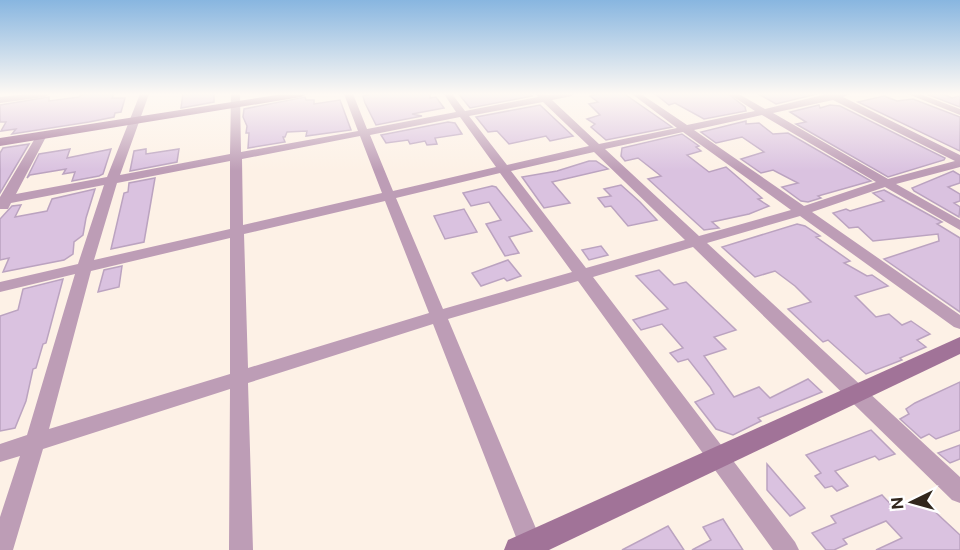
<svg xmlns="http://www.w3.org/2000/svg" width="960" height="550" font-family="'Public Sans',sans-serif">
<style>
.building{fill:#dac2e0;stroke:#bba3c0;stroke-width:1.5}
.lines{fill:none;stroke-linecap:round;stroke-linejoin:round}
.street{fill:#bd9db6;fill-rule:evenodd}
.secondary{fill:#a17398;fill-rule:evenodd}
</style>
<rect width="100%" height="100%" fill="#fdf1e6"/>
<g class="building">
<path d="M90,93H114L112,98H125L121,112L115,113L114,117L89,122L12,134L16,129L1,131L6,122H0V105L49,97V101L79,97L81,95Z"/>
<path d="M183,93H214V102L181,108Z"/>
<path d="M367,93H430V98L436,97L444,108L412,114L422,116L376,125L365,103L363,96L368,95Z"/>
<path d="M458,93H530L532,96L470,108Z"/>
<path d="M602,93H623L672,127L606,140L591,127L595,124L587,119L600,115L589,104L598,102L590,96Z"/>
<path d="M654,93H727L745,107L746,111L704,119L675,103L669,105Z"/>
<path d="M757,93H817V94L776,104Z"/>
<path d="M941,93L952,98L960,96V107L929,95Z"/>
<path d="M884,96L897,101L913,99L960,117V151L858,102Z"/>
<path d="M305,97L306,100H314V104L340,100L351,130L306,136L307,131L287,132L285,137H283L285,142L248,148L249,133H246L247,126L243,117L244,109Z"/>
<path d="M540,105L573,136L550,141L546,136L509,144L497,131L488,132L476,117Z"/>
<path d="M819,105L820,108L830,105L840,106L945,158L944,160L888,177L796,124L806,122L790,112Z"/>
<path d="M746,121V124L759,123L773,134L788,133L871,181L818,196L821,198L808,202L801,201L782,187L798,183L773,170L761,173L741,159L764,152L742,137L716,143L701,132Z"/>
<path d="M448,122L455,123L462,134L435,138L437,144L427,145L425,141L410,144L408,140L386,143L381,135Z"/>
<path d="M682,134L699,146L696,147L701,151L687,155L709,172L726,167L762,198L758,199L769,206L749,214L712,222L719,228L704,230L648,179L661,176L638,158L625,161L621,156L622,148Z"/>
<path d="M29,144L0,193V153L3,148Z"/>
<path d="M70,149L67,158L111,149L103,174L99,176L72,181L75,172L63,174L66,169L30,175L27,178L39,154Z"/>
<path d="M146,149V154L179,149L177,162L130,171L134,151Z"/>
<path d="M589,161H596L608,169L552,182L570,203L544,208L522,177L557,171Z"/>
<path d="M953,171L960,175V183L948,187L960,194V201L954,203L960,207L959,217L914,191L912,188Z"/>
<path d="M155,178L144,242L111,249L124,193L128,192L129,183Z"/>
<path d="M621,185L640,202L657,220L628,226L611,206L605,207L598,198L611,196L604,189Z"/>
<path d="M492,186L496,187L532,231L509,237L519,253L505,256L486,224L501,220L489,202L471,206L463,193Z"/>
<path d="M95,189L86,218L83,235L74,242L73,254L64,260L3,272L9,258L0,260V219L12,206L21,205L15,217L47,211L52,199Z"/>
<path d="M884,190L942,222L937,224L960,238V312L884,259L939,241L938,234L873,241L858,227L849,228L833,213L846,209L850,211L884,201L873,193Z"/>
<path d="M464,209L477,232L445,239L434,216Z"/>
<path d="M797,224L805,226L820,236L816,237L850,261L844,263L867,276L872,275L888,286L855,296L876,317L889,314L902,325L911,321L930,334L917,340L926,347L900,358L902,360L866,374L828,340L823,342L788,309L811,302L795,286L775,271L755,277L722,247Z"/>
<path d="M601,246L608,255L589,260L582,250Z"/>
<path d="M508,260L521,276L507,281L504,278L481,286L472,273Z"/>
<path d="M122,266L119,287L98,292L104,270Z"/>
<path d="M659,270L674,285L686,282L736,330L714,337L726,349L704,356L734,397L759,387L770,398L808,379L822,392L758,418L761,421L733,435L716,429L695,402L714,394L710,387L688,359L678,362L670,353L683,348L662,324L641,330L633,320L668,309L636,276Z"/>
<path d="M63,279L46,343L43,344L36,368L33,369L26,401L15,428L0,431V316L18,310L23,289Z"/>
<path d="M960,382V430L936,439L929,434L921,438L900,419L909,414L906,409L915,403Z"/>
<path d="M871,430L895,454L879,460L875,456L835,471L848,486L837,491L832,486L825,488L815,476L821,473L806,455Z"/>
<path d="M960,445V459L950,463L938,453Z"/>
<path d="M767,464L805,508L790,516L767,490Z"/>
<path d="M882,495L896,510L918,496L960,535V550H876L902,538L886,521L843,539L847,544L834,550H826L812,533L836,523L831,516Z"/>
<path d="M723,519L743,550H692L711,540L703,527Z"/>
<path d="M668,526L684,550H622Z"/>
</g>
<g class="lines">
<g class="street">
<path d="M28,94H50L45,97L0,103V97Z"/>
<path d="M140,94H149L120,175L230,154L231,94H240L241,152L358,131L344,94H353L367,129L456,112L444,94H452L465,111L538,97L536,94L547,95L573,94L572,96L552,100L599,144L677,128L632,94H641L687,125L755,111L729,94H739L765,109L827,94H850L843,97L960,155V167L896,184L960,220V230L885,187L812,212L960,315V329L954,327L800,216L707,243L960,477V503L952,500L693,247L593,277L795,542L799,550H773L578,281L448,319L545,550H521L433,324L248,383L253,550H229L230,389L43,449L13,550H0V517L20,456L0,462V444L27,435L75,274L0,292V282L78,264L104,185L11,203L8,209H0V197L37,135L42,132L47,135L16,194L107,177ZM833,100L955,161L888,179L773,113ZM543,102L589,146L507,165L469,116ZM762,115L876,182L804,206L694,130ZM460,117L496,167L393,191L370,135ZM683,132L791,210L699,236L605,149ZM360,136L382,193L243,225L242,159ZM594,152L685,240L586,268L511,171ZM230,161V229L94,260L117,183ZM500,173L572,272L443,309L396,198ZM385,201L429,313L248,368L244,234ZM230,238V374L49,429L91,271Z"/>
<path d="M908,94H920L960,109V115Z"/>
</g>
<g class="secondary">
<path d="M283,94H307L301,97L0,146V138Z"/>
<path d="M960,337V354L549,550H504L508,540Z"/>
</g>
</g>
<linearGradient id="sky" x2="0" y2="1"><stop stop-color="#88b6e0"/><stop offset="0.55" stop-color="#fef9f4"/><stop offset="1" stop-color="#fef9f4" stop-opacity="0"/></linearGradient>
<rect width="960" height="171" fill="url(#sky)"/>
<g transform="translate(912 502) rotate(265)" stroke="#ffffff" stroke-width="4.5" paint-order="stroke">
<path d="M0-4.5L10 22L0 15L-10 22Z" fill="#32271d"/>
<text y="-9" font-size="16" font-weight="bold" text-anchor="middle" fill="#32271d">N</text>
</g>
</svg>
